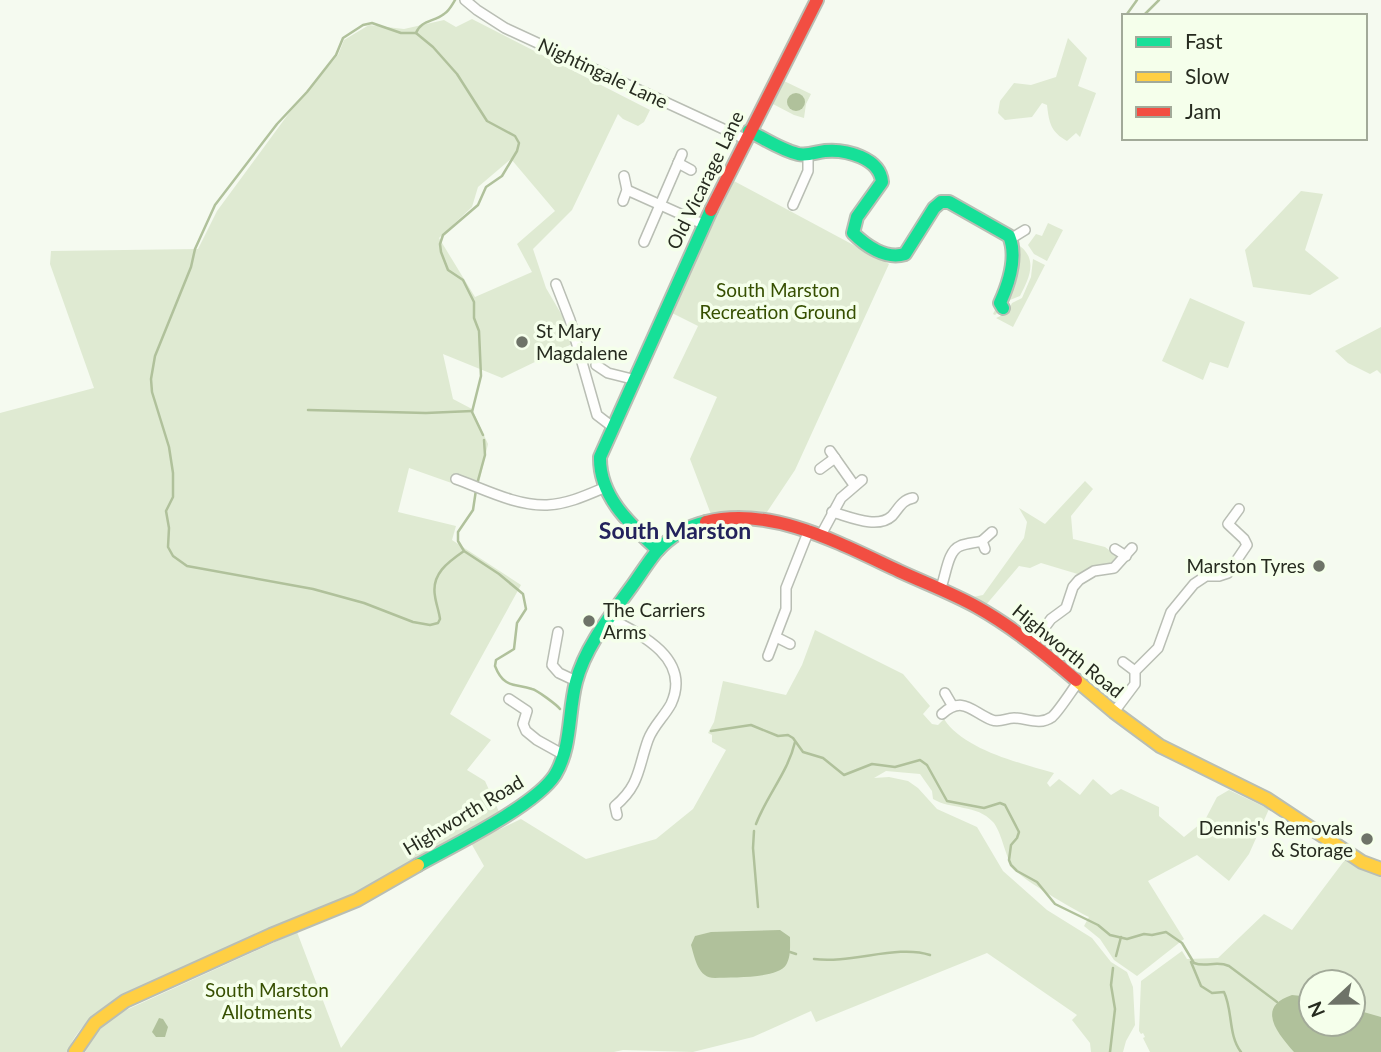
<svg xmlns="http://www.w3.org/2000/svg" width="1381" height="1052" font-family="Lato,sans-serif">
<style>
.green{fill:#dfead2;fill-rule:evenodd}
.water{fill:#b0c19b}
.lines{fill:none;stroke-linecap:round;stroke-linejoin:round}
.stream{stroke:#b0c19b;stroke-width:2.5}
.street-casing{stroke:#b9beb4;stroke-width:12}
.fast-casing{stroke:#b9beb4;stroke-width:16}
.slow-casing{stroke:#b9beb4;stroke-width:16}
.jam-casing{stroke:#b9beb4;stroke-width:16}
.street{stroke:#fefefd;stroke-width:9}
.fast{stroke:#16e098;stroke-width:12}
.slow{stroke:#ffcf43;stroke-width:12}
.jam{stroke:#f24e42;stroke-width:12}
.poi-dot{fill:#6e7368;stroke:#f5ffeb;stroke-width:2.5}
.labels{text-anchor:middle;stroke-width:7;stroke-linejoin:round;paint-order:stroke}
.street-label{font-size:19px;fill:#262b1f;stroke:#f5ffeb}
.park-label{font-size:19px;fill:#364f00;stroke:#f5ffeb}
.poi-label{font-size:19px;fill:#262b1f;stroke:#f5ffeb;text-anchor:start}
.quarter-label{font-size:23px;font-weight:bold;fill:#23235c;stroke:#f5ffeb}
</style>
<rect width="100%" height="100%" fill="#f5faf0"/>
<g class="green">
<path d="M472,19L650,110L644,122L638,126L623,119L618,114L572,210L533,249L546,288L563,317L572,344L502,378L443,354L453,399L472,409L488,444L477,492L409,468L398,512L456,526L452,540L521,585L450,714L491,740L467,770L485,781L500,814L377,886L120,995C101,1011 75,1027 68,1052H0V413L94,388L50,264L51,251L198,249L217,211L289,113L338,55L344,40L369,25L404,29L444,20L456,27ZM511,159L555,211L517,244L532,272L475,297L439,238L472,207L478,187Z"/>
<path d="M1068,38L1087,58L1078,86L1096,93L1080,137L1076,133L1067,141C1051,132 1049,123 1047,105L1042,103L1032,117L1005,120L998,113L1000,101L1014,83L1031,85L1056,77Z"/>
<path d="M782,80L811,94L806,104L804,118L794,115L771,103Z"/>
<path d="M732,180L889,264L795,470L767,512L737,510L712,517L690,459L717,397L673,378L698,326L672,313Z"/>
<path d="M1301,191L1323,194L1305,250L1339,278L1310,295L1253,287L1245,250Z"/>
<path d="M1048,223L1063,230L1047,261L1034,254L1028,245L1036,234L1042,236Z"/>
<path d="M1016,243C1039,258 1030,276 1020,296L1010,300C1003,314 1003,307 995,315L993,314L997,306L1006,303Z"/>
<path d="M1033,259L1045,265L1013,327L996,318L1007,313L1012,303L1022,298L1031,277Z"/>
<path d="M1190,298L1245,322L1228,368L1210,362L1203,380L1162,361Z"/>
<path d="M1381,327V374L1377,370L1370,374L1348,363L1335,351Z"/>
<path d="M1085,481L1093,489L1071,516L1073,539L1105,547L1117,556L1114,563L1081,575L1041,563L1030,568L1019,566L985,606L968,598L983,595L1024,538L1027,522L1019,508L1045,524Z"/>
<path d="M815,630L903,674L930,706L923,714L932,724L938,725L944,719C964,750 1020,763 1054,773L1047,783L1050,787L1059,779L1080,795L1093,779L1111,795L1121,789L1159,807V816L1184,837L1205,820L1217,797L1229,790L1269,809L1249,854L1229,881L1197,855L1148,881L1184,939L1137,976L1114,960L1100,939L1084,926L1089,917C1075,911 1018,877 1012,867C1005,854 1001,831 993,822C977,804 951,810 933,799L932,791L920,774L886,771L874,778L889,777L908,781L918,788L937,809L977,827L1003,871L1047,910L1092,938L1111,962L1127,972L1133,987L1135,1025L1126,1041L1123,1052H1091L1090,1043L1072,1020L1077,1015L987,953L816,1022L811,1011L753,1037L693,1052L623,1050L614,1052H86L82,1050L101,1027L124,1011L297,932L341,1048L484,866L471,843L521,819L586,859L656,839L693,809L726,750L712,742V735L708,733L714,722L723,681L786,695L802,665Z"/>
<path d="M1347,857L1381,876V1052H1150L1143,1038L1145,1037L1143,1033L1141,1034L1139,1031L1141,981L1182,951L1187,959L1218,958L1264,914L1292,930ZM1311,982H1353V1024H1311Z"/>
</g>
<g class="water">
<circle cx="796" cy="102" r="9"/>
<path d="M780,930L790,937C790,946 791,957 786,965C777,979 731,977 715,978C698,978 695,959 691,945L695,936L711,932Z"/>
<path d="M1292,995L1311,997V1024H1353V1009L1381,1017V1052H1294C1278,1034 1255,1007 1292,995Z"/>
<path d="M159,1018L163,1019L168,1027L165,1037H156L152,1032Z"/>
</g>
<g class="lines">
<g class="stream">
<path d="M1127,14L1137,0"/>
<path d="M1143,16L1159,0"/>
<path d="M416,33C421,20 434,22 444,14C449,11 452,5 455,0"/>
<path d="M308,410L426,413L472,411"/>
<path d="M477,484L485,455L484,440"/>
<path d="M476,490L473,510L458,532V541L464,551L499,574L523,594L526,609L517,623L514,649L496,660L495,666C504,689 515,683 532,689C537,690 557,705 560,709"/>
<path d="M464,551C448,562 431,574 435,596C436,604 439,611 440,619L438,623L430,625L413,622L364,603L313,589L187,566L173,556L168,547L169,528L166,511L173,497V473L169,447L152,392L151,379L155,356L191,267L195,249L215,205L277,124L307,92L336,55L343,38L363,25L372,23L401,33H416L433,47L457,74L487,121L515,136L519,143L517,151L502,176L486,187L478,205L443,235L440,244L441,252L448,270L463,280L474,302V318L479,331L481,376L472,412L483,435"/>
<path d="M711,731L751,725L778,736L788,735L793,738L803,752L823,758L844,775L872,764L895,767L920,760L927,765L947,801L984,808L1000,803L1005,805L1019,832L1017,838L1011,845L1009,860L1011,865L1017,871L1037,882L1055,904L1098,925L1110,935L1127,939L1144,934L1152,935L1166,932L1182,943L1194,963C1206,968 1216,960 1229,966L1277,1002"/>
<path d="M756,824C767,795 788,772 795,742"/>
<path d="M754,831L753,848L758,907"/>
<path d="M790,952L796,954"/>
<path d="M1116,956L1121,937"/>
<path d="M814,959C851,964 898,944 930,955"/>
<path d="M1191,962L1201,986L1212,993L1224,992C1233,1011 1228,1035 1241,1052"/>
<path d="M1110,1052L1115,1009L1111,985L1113,968"/>
</g>
<g class="street-casing">
<g id="street">
<path d="M465,0L477,10L505,28L745,139"/>
<path d="M678,163L691,170"/>
<path d="M627,190L705,225"/>
<path d="M623,201L627,190L624,176"/>
<path d="M793,205L808,171V155"/>
<path d="M1012,238L1025,230"/>
<path d="M644,242L682,154"/>
<path d="M556,284L570,320L597,415L614,428"/>
<path d="M596,365L608,373L636,380"/>
<path d="M830,451L854,485"/>
<path d="M820,469L835,458"/>
<path d="M456,479C484,489 516,506 547,505C568,504 587,495 606,487"/>
<path d="M832,512C848,516 877,530 892,516C899,508 902,500 913,498"/>
<path d="M821,535L841,498L862,480"/>
<path d="M982,541L992,532"/>
<path d="M1115,549L1126,556"/>
<path d="M940,590C946,577 947,551 960,546C967,543 975,543 982,541L985,549"/>
<path d="M609,618C641,634 692,659 671,704C664,717 653,726 648,740C638,768 640,785 615,806L617,815"/>
<path d="M558,632L552,665L559,673L576,681"/>
<path d="M776,637L790,644"/>
<path d="M1033,643L1051,619L1066,608L1073,587L1079,580L1094,571L1114,568L1132,548"/>
<path d="M768,656L786,609V588L809,530"/>
<path d="M1123,662L1135,671"/>
<path d="M945,693L952,705"/>
<path d="M509,699L527,711L523,724L526,731L537,740L564,755"/>
<path d="M1114,712L1135,684V671L1158,648L1171,612L1194,584L1206,576H1219L1228,573L1247,545L1244,539L1228,524L1239,509"/>
<path d="M942,714C963,695 972,712 992,720C1000,723 1006,718 1014,718C1027,718 1039,726 1052,717C1059,711 1072,690 1079,681"/>
</g>
</g>
<g class="fast-casing">
<g id="fast">
<path d="M749,131C765,139 781,150 798,154C808,156 816,152 825,151C846,149 880,158 882,182L857,217L853,233C866,246 886,260 905,254L934,208L941,202H949L1009,236C1018,257 1009,283 1000,303L1003,308"/>
<path d="M658,550C631,525 599,497 600,457L711,210"/>
<path d="M418,865C452,846 535,806 555,775C572,747 568,712 576,682C585,647 611,615 632,586C640,575 648,562 657,551C670,537 688,526 706,522"/>
</g>
</g>
<g class="slow-casing">
<g id="slow">
<path d="M1076,680L1114,712L1160,746L1267,799L1362,862L1381,869"/>
<path d="M75,1052L95,1023L125,1001L271,935L357,900L418,865"/>
</g>
</g>
<g class="jam-casing">
<g id="jam">
<path d="M711,210L817,0"/>
<path d="M706,522C771,505 843,545 899,571C925,583 952,593 977,607C1013,627 1045,653 1076,680"/>
</g>
</g>
<use href="#street" class="street"/>
<use href="#fast" class="fast"/>
<use href="#slow" class="slow"/>
<use href="#jam" class="jam"/>
</g>
<g class="poi-dot">
<circle cx="522" cy="342" r="7"/>
<circle cx="1319" cy="566" r="7"/>
<circle cx="589" cy="621" r="7"/>
<circle cx="1367" cy="839" r="7"/>
</g>
<g class="labels">
<g class="street-label">
<text transform="translate(603 73) rotate(25)" y="7">Nightingale Lane</text>
<text transform="translate(705 180) rotate(-64)" y="7">Old Vicarage Lane</text>
<text transform="translate(1068 651) rotate(39)" y="7">Highworth Road</text>
<text transform="translate(463 815) rotate(-31)" y="7">Highworth Road</text>
</g>
<g class="park-label">
<text x="778" y="297">South Marston<tspan x="778" dy="22">Recreation Ground</tspan></text>
<text x="267" y="997">South Marston<tspan x="267" dy="22">Allotments</tspan></text>
</g>
<g class="poi-label">
<text x="536" y="338">St Mary<tspan x="536" dy="22">Magdalene</tspan></text>
<text x="1305" y="573" text-anchor="end">Marston Tyres</text>
<text x="603" y="617">The Carriers<tspan x="603" dy="22">Arms</tspan></text>
<text x="1353" y="835" text-anchor="end">Dennis's Removals<tspan x="1353" dy="22">&amp; Storage</tspan></text>
</g>
<g class="quarter-label">
<text x="675" y="539">South Marston</text>
</g>
</g>
<rect x="1122" y="14" width="245" height="126" fill="#f5ffeb" stroke="#a2aa99" stroke-width="2"/>
<rect x="1136" y="37" width="35" height="10" fill="#16e098" stroke="#a2aa99" stroke-width="2"/>
<text x="1185" y="49" font-size="21" fill="#262b1f">Fast</text>
<rect x="1136" y="72" width="35" height="10" fill="#ffcf43" stroke="#a2aa99" stroke-width="2"/>
<text x="1185" y="84" font-size="21" fill="#262b1f">Slow</text>
<rect x="1136" y="107" width="35" height="10" fill="#f24e42" stroke="#a2aa99" stroke-width="2"/>
<text x="1185" y="119" font-size="21" fill="#262b1f">Jam</text>
<g transform="translate(1332 1003) rotate(248)"><circle r="33" fill="#f5ffeb" stroke="#a2aa99" stroke-width="2"/>
<path d="M0-5L12 26L0 18L-12 26Z" fill="#6e7368"/>
<text y="-10" font-size="19" font-weight="bold" text-anchor="middle" fill="#262b1f">N</text>
</g>
</svg>
